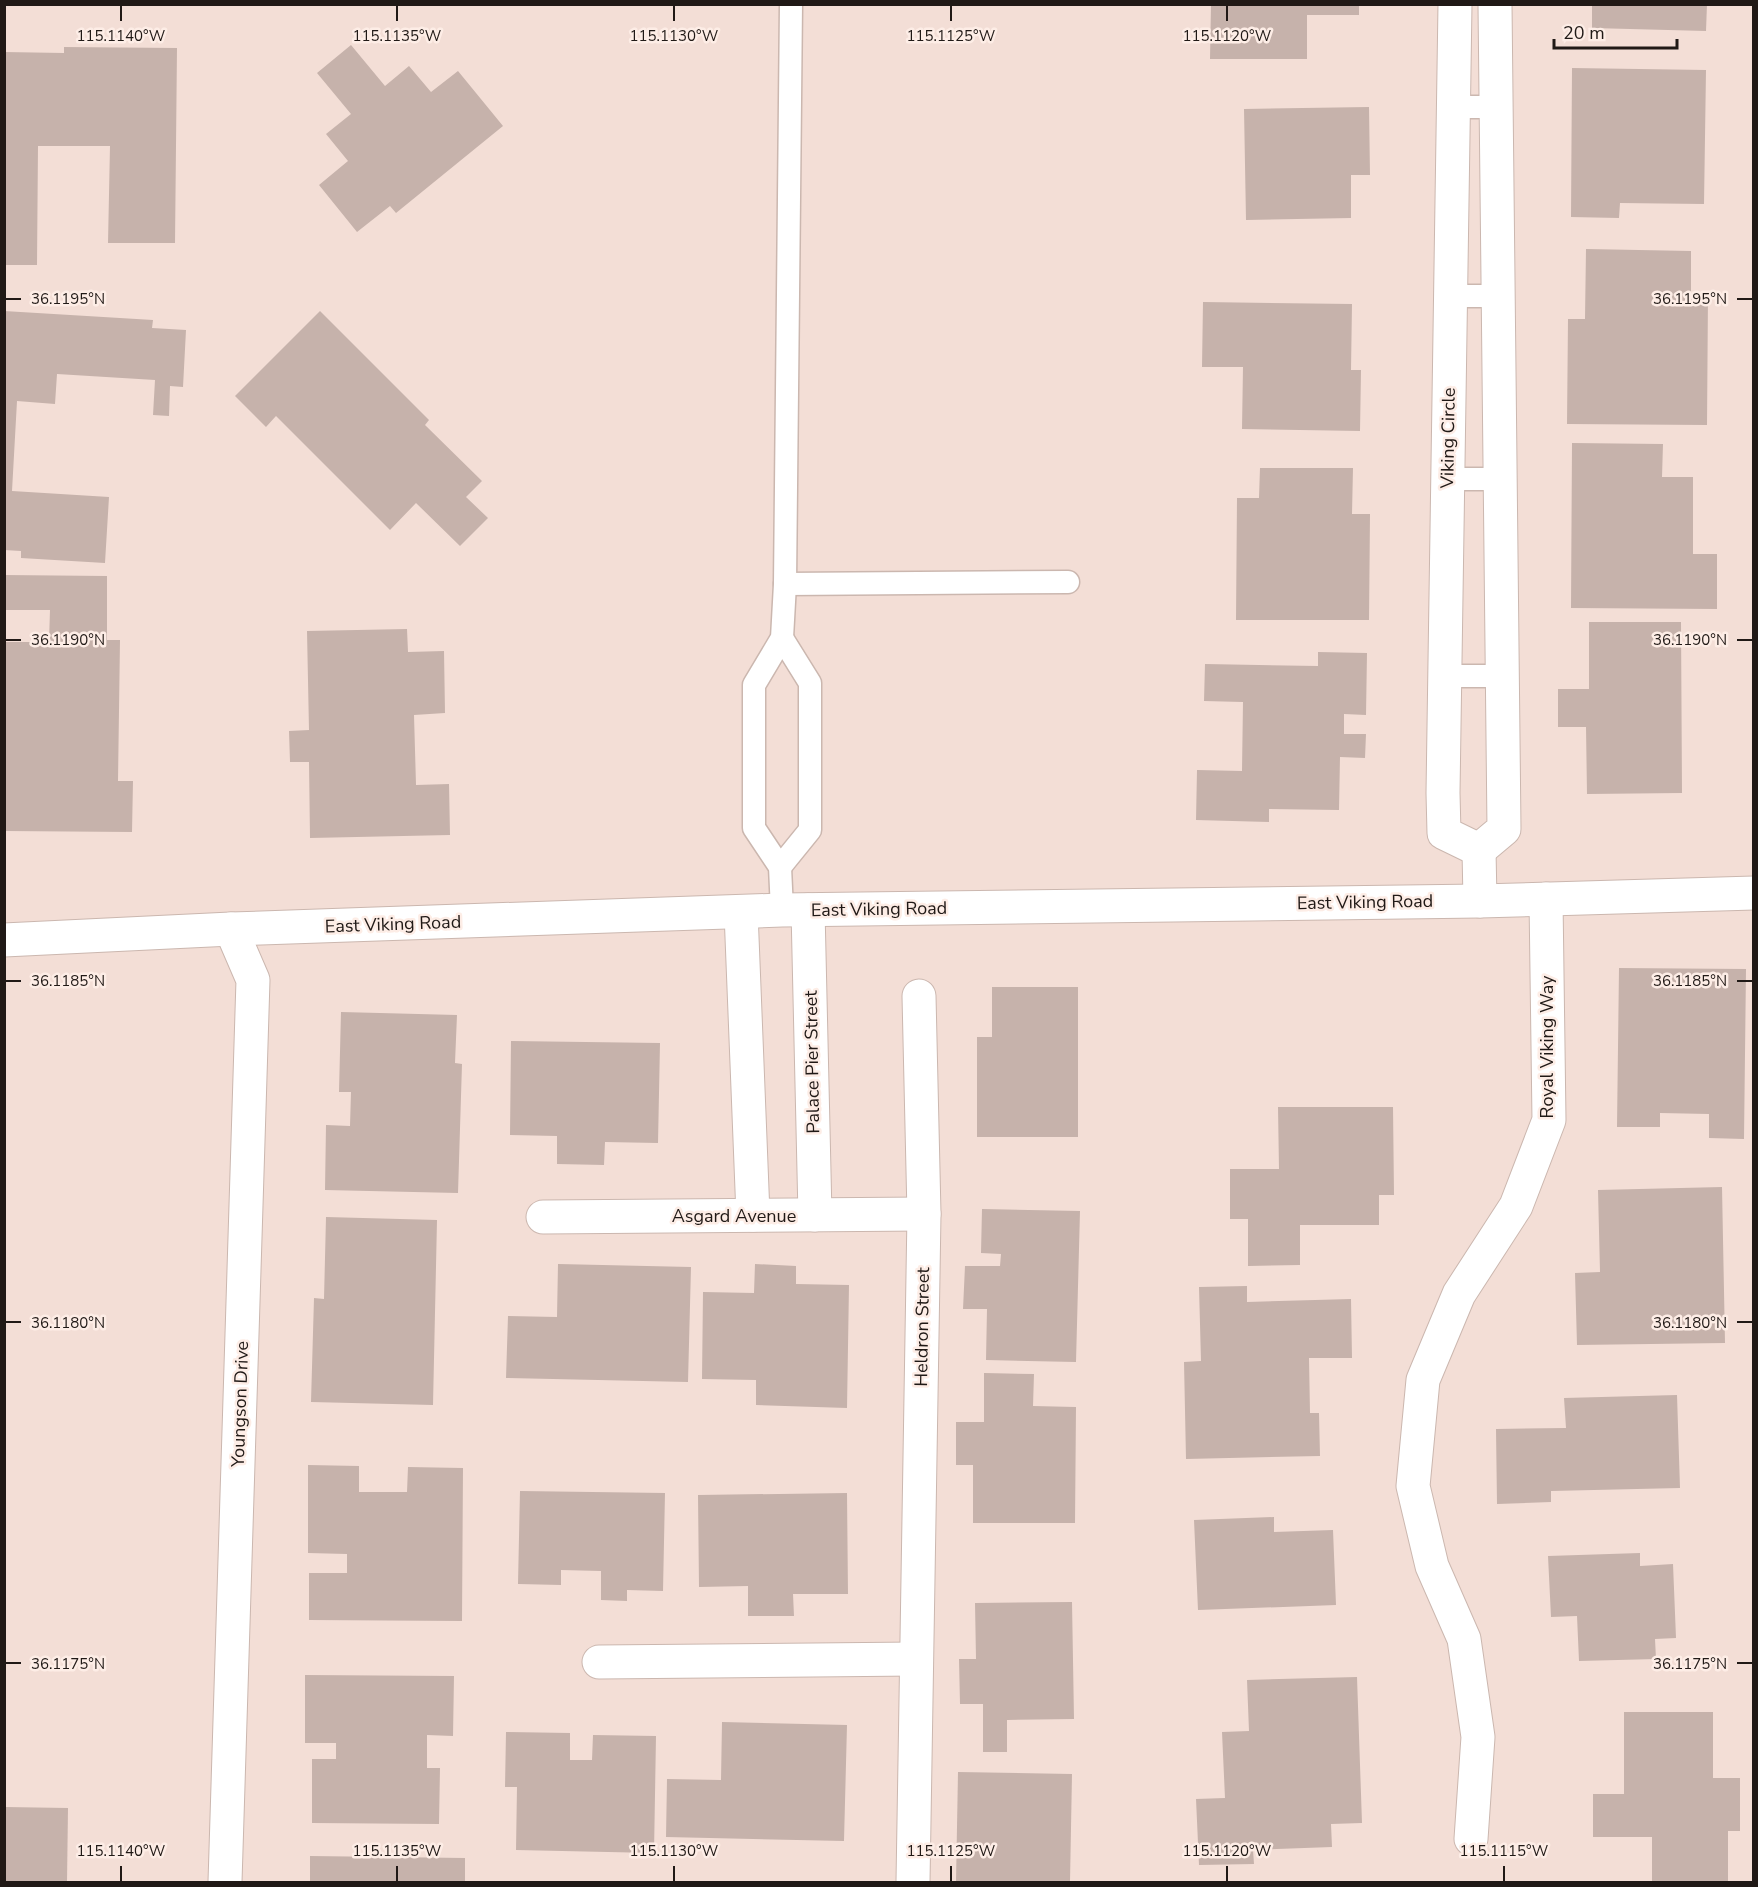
<svg xmlns="http://www.w3.org/2000/svg" width="1758" height="1887" font-family="'Nunito Sans',sans-serif">
<style>
.building{fill:#c6b2ab}
.lines{fill:none;stroke-linecap:round;stroke-linejoin:round}
.service-casing{stroke:#cbb7af;stroke-width:25}
.minor-casing{stroke:#cbb7af;stroke-width:35}
.tertiary-casing{stroke:#cbb7af;stroke-width:35}
.service{stroke:#fff;stroke-width:22}
.minor{stroke:#fff;stroke-width:33}
.tertiary{stroke:#fff;stroke-width:33}
.ticks{fill:none;stroke:#201916;stroke-width:2}
.labels{text-anchor:middle;stroke-width:5;stroke-linejoin:round;paint-order:stroke}
.street-label{font-size:18px;fill:#201916;stroke:#fdede6}
.ticks-label{font-size:15px;text-anchor:middle;fill:#201916;stroke:#fdede6;stroke-width:5;stroke-linejoin:round;paint-order:stroke}
</style>
<rect width="100%" height="100%" fill="#f3ded6"/>
<g class="building">
<path d="M1211,4H1359V15H1307V59H1210Z"/>
<path d="M1592,4H1707L1706,31L1592,28Z"/>
<path d="M351,45L385,86L409,66L431,92L458,71L503,126L396,213L390,206L357,232L319,185L348,161L326,134L351,114L317,73Z"/>
<path d="M64,47L177,48L175,243H108L110,146H38L37,265H4V52L64,53Z"/>
<path d="M1572,68L1706,70L1704,204L1620,203L1619,218L1571,217Z"/>
<path d="M1369,107L1370,175H1351V218L1246,220L1244,109Z"/>
<path d="M1586,249L1691,251V294H1708L1707,425L1567,424L1568,319H1585Z"/>
<path d="M1203,302L1352,304L1351,370H1361L1360,431L1242,429L1243,367H1202Z"/>
<path d="M4,311L153,320L152,328L186,330L183,387L170,386L169,416L153,415L155,380L57,374L55,404L17,401L12,491L109,497L105,563L21,558V551L4,550Z"/>
<path d="M320,311L429,420L425,425L482,481L466,497L488,518L460,546L416,503L390,530L276,416L266,427L235,396Z"/>
<path d="M1572,443L1663,444L1662,477H1693V554H1717V609L1571,608Z"/>
<path d="M1260,468H1353L1352,514H1370L1369,620H1236L1237,498H1259Z"/>
<path d="M4,575L107,576V640H120L118,781H133L132,832L4,831V642H49L50,610H4Z"/>
<path d="M1589,622H1681L1682,793L1587,794L1586,727H1558V689H1589Z"/>
<path d="M407,629L408,652L444,651L445,713L414,715L416,785L449,784L450,835L310,838L309,762H290L289,731L309,730L307,631Z"/>
<path d="M1318,652L1367,653L1366,715L1344,714V734H1366L1365,758L1340,757L1339,810L1269,809V822L1196,820L1197,770L1242,771L1243,702L1204,701L1205,664L1318,666Z"/>
<path d="M1619,968L1746,969L1744,1139L1709,1138V1114L1660,1113V1127H1617Z"/>
<path d="M992,987H1078V1137H977V1037H992Z"/>
<path d="M341,1012L457,1015L455,1063L462,1064L458,1193L325,1190L326,1125L350,1126L351,1092H339Z"/>
<path d="M511,1041L660,1043L658,1143L605,1142L604,1165L557,1164V1136L510,1135Z"/>
<path d="M1278,1107H1393L1394,1195H1379V1225H1300V1265L1248,1266V1219H1230V1169H1279Z"/>
<path d="M1722,1187L1725,1343L1577,1345L1575,1273L1600,1272L1598,1190Z"/>
<path d="M982,1209L1080,1211L1076,1362L986,1360L987,1309H963L965,1266H1000L1001,1254L981,1253Z"/>
<path d="M326,1217L437,1220L433,1405L311,1402L314,1298L324,1299Z"/>
<path d="M558,1264L691,1267L688,1382L506,1378L508,1316L557,1317Z"/>
<path d="M755,1264L796,1266V1284L849,1285L847,1408L756,1405V1380L702,1379L703,1292L754,1293Z"/>
<path d="M1247,1286V1302L1351,1299L1352,1358H1309L1310,1413H1319L1320,1456L1186,1459L1184,1362L1201,1361L1199,1287Z"/>
<path d="M984,1373L1034,1374L1033,1406L1076,1407L1075,1523H973V1465H956V1422H984Z"/>
<path d="M1677,1395L1680,1488L1551,1491V1502L1497,1504L1496,1429L1566,1428L1564,1398Z"/>
<path d="M308,1465L359,1466V1492H407L408,1467L463,1468L462,1621L309,1620V1573H347V1554L308,1553Z"/>
<path d="M520,1491L665,1493L663,1591L627,1590V1601L601,1600V1571L561,1570V1585L518,1584Z"/>
<path d="M847,1493L848,1594H793L794,1616H748V1586L699,1587L698,1495Z"/>
<path d="M1274,1517V1532L1333,1530L1336,1605L1198,1610L1194,1520Z"/>
<path d="M1640,1553V1566L1673,1564L1676,1638L1655,1639L1656,1659L1579,1661L1577,1616L1551,1617L1548,1556Z"/>
<path d="M1072,1602L1074,1719L1007,1720V1752H983V1704H960L959,1659H976L975,1603Z"/>
<path d="M305,1675L454,1676L453,1736L427,1735V1768H440L439,1824L312,1823V1759H336V1743H305Z"/>
<path d="M1357,1677L1362,1823L1331,1824L1332,1847L1253,1850L1254,1864L1199,1865L1196,1799L1225,1798L1222,1732L1249,1731L1247,1680Z"/>
<path d="M1624,1712H1713V1778H1740V1831H1728V1882L1652,1881V1837H1593V1794H1624Z"/>
<path d="M722,1722L847,1725L844,1841L666,1837L667,1779L721,1780Z"/>
<path d="M506,1732L570,1733V1760H592L593,1735L656,1736L654,1853L516,1850L517,1787H505Z"/>
<path d="M958,1772L1072,1774L1070,1882H956Z"/>
<path d="M5,1807L68,1808L67,1882H5Z"/>
<path d="M310,1856L465,1858V1882H310Z"/>
</g>
<g class="lines">
<g class="service-casing">
<g id="service">
<path d="M1453,107H1496"/>
<path d="M1450,296H1498"/>
<path d="M1448,479H1500"/>
<path d="M785,584L1068,582"/>
<path d="M1445,676H1502"/>
<path d="M780,867L810,830V683L782,638"/>
<path d="M782,910L780,867L754,828V685L782,638L785,584L791,4"/>
</g>
</g>
<g class="minor-casing">
<g id="minor">
<path d="M1455,4L1443,793L1444,833L1479,850"/>
<path d="M1479,850L1504,829L1495,4"/>
<path d="M1479,850L1480,901"/>
<path d="M808,910L815,1215"/>
<path d="M741,912L753,1215"/>
<path d="M543,1217L924,1214"/>
<path d="M599,1662L916,1659"/>
<path d="M1471,1839L1478,1737L1464,1639L1432,1566L1413,1486L1423,1380L1459,1294L1516,1206L1549,1120L1546,899"/>
<path d="M225,1882L253,980L231,929"/>
<path d="M913,1882L924,1214L919,996"/>
</g>
</g>
<g class="tertiary-casing">
<path id="tertiary" d="M4,940L231,929L782,910L1480,901L1754,893"/>
</g>
<use href="#service" class="service"/>
<use href="#minor" class="minor"/>
<use href="#tertiary" class="tertiary"/>
</g>
<path class="ticks" d="M121,6V21M397,6V21M674,6V21M951,6V21M1227,6V21M6,299H21M1737,299H1752M6,640H21M1737,640H1752M6,981H21M1737,981H1752M6,1322H21M1737,1322H1752M6,1663H21M1737,1663H1752M121,1866V1881M397,1866V1881M674,1866V1881M951,1866V1881M1227,1866V1881M1504,1866V1881"/>
<g class="labels">
<g class="street-label">
<text transform="translate(1448 438) rotate(-89)" y="6">Viking Circle</text>
<text transform="translate(1365 902) rotate(-1)" y="6">East Viking Road</text>
<text transform="translate(879 909) rotate(-1)" y="6">East Viking Road</text>
<text transform="translate(393 924) rotate(-2)" y="6">East Viking Road</text>
<text transform="translate(1547 1047) rotate(-90)" y="6">Royal Viking Way</text>
<text transform="translate(812 1062) rotate(-91)" y="6">Palace Pier Street</text>
<text x="734" y="1222">Asgard Avenue</text>
<text transform="translate(922 1327) rotate(-89)" y="6">Heldron Street</text>
<text transform="translate(240 1404) rotate(-88)" y="6">Youngson Drive</text>
</g>
</g>
<g class="ticks-label">
<text x="121" y="41">115.1140°W</text>
<text x="397" y="41">115.1135°W</text>
<text x="674" y="41">115.1130°W</text>
<text x="951" y="41">115.1125°W</text>
<text x="1227" y="41">115.1120°W</text>
<text x="68" y="304">36.1195°N</text>
<text x="1690" y="304">36.1195°N</text>
<text x="68" y="645">36.1190°N</text>
<text x="1690" y="645">36.1190°N</text>
<text x="68" y="986">36.1185°N</text>
<text x="1690" y="986">36.1185°N</text>
<text x="68" y="1328">36.1180°N</text>
<text x="1690" y="1328">36.1180°N</text>
<text x="68" y="1669">36.1175°N</text>
<text x="1690" y="1669">36.1175°N</text>
<text x="121" y="1856">115.1140°W</text>
<text x="397" y="1856">115.1135°W</text>
<text x="674" y="1856">115.1130°W</text>
<text x="951" y="1856">115.1125°W</text>
<text x="1227" y="1856">115.1120°W</text>
<text x="1504" y="1856">115.1115°W</text>
</g>
<rect width="1758" height="1887" fill="none" stroke="#201916" stroke-width="12"/>
<path d="M1554 39v9h123v-9" fill="none" stroke="#201916" stroke-width="3"/>
<text x="1563" y="39" font-size="18" fill="#201916" stroke="#fdede6" stroke-width="4.5" paint-order="stroke">20 m</text>
</svg>
